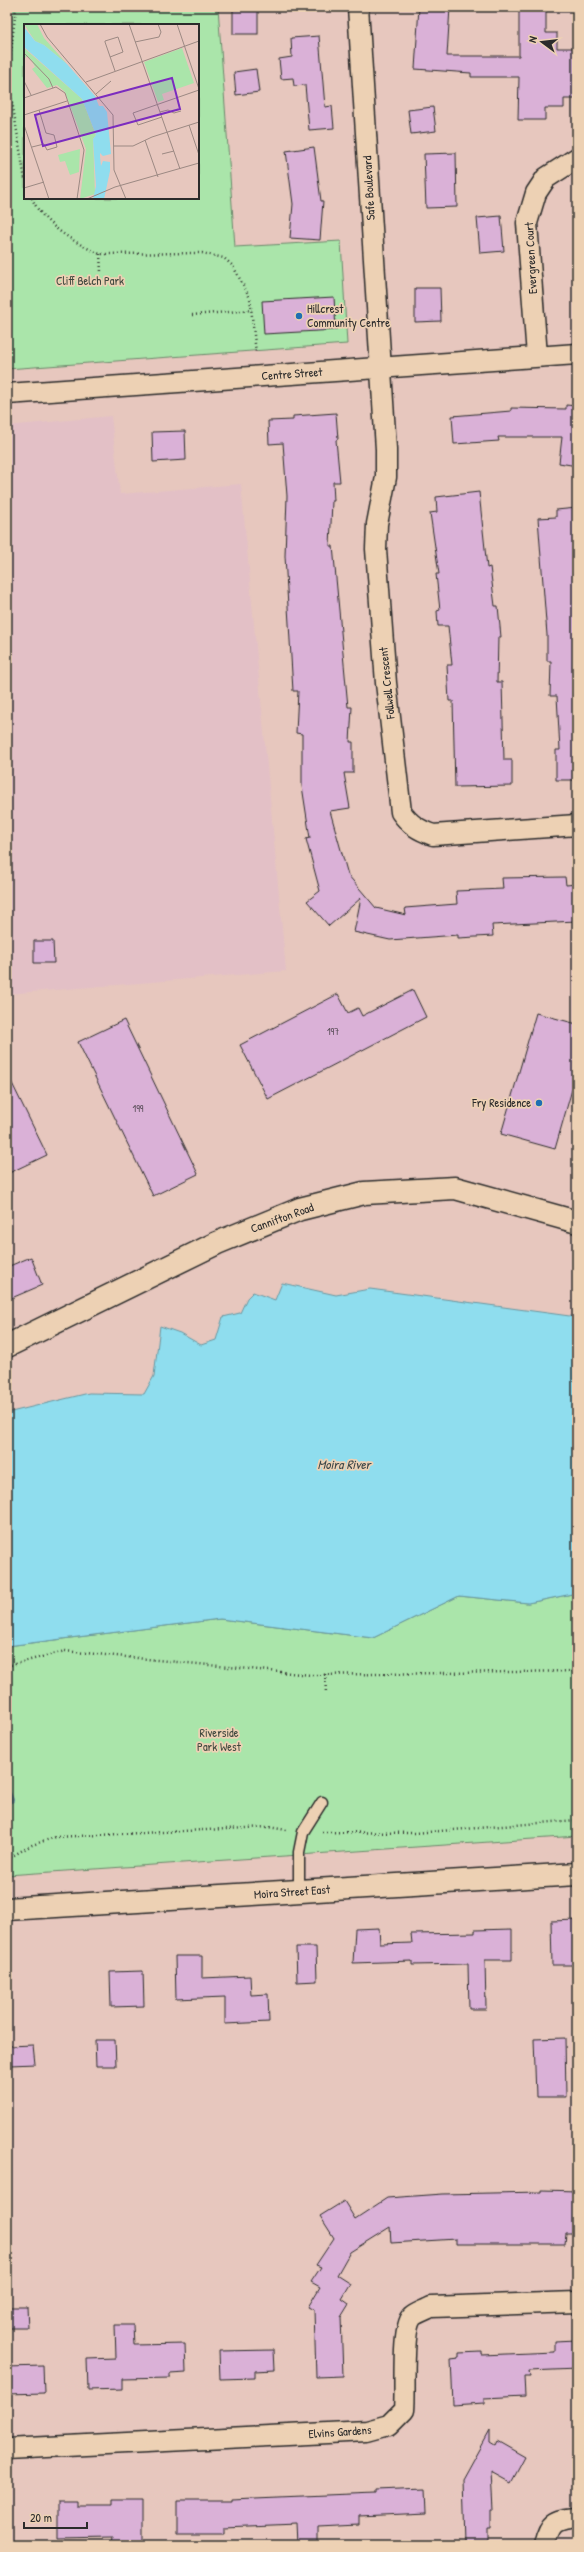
<svg xmlns="http://www.w3.org/2000/svg" width="584" height="2552" font-family="'Patrick Hand',sans-serif">
<style>
.built{fill:#e3c0c6}
.green{fill:#aae5aa;stroke:#6a886a;fill-rule:evenodd}
.water{fill:#8fddee;stroke:#6796a0}
.lines{fill:none;stroke-linecap:round;stroke-linejoin:round}
.stream{stroke:#6796a0;stroke-width:6}
.building{fill:#dab1d7;stroke:#2b2b2b}
.lane-casing{stroke:#2b2b2b;stroke-width:13}
.street-casing{stroke:#2b2b2b;stroke-width:23}
.secondary-casing{stroke:#2b2b2b;stroke-width:25}
.path{stroke:#2b2b2b;stroke-width:2.5;stroke-dasharray:1 3;stroke-linecap:butt}
.lane{stroke:#edd1b4;stroke-width:10}
.street{stroke:#edd1b4;stroke-width:20}
.secondary{stroke:#edd1b4;stroke-width:22}
.poi-dot{fill:#1f6fb2;stroke:#edd1b4;stroke-width:1.5}
.labels{text-anchor:middle;stroke-width:3.5;stroke-linejoin:round;paint-order:stroke}
.number-label{font-size:10px;fill:#574c56}
.street-label{font-size:12px;fill:#2b2b2b;stroke:#edd1b4}
.park-label{font-size:12px;fill:#3e473e;stroke:#edd1b4}
.poi-label{font-size:12px;fill:#2b2b2b;stroke:#edd1b4;text-anchor:start}
.water-label{font-size:13px;font-style:italic;fill:#3a4648;stroke:#edd1b4}
.inset-road{fill:none;stroke:#9c8983;stroke-width:1}
.view{fill:#7b2cbf;fill-opacity:0.15;stroke:#7b2cbf;stroke-width:2}
.inset-edge{fill:none;stroke:#2b2b2b;stroke-width:2}
</style>
<rect width="100%" height="100%" fill="#e7c7be"/>
<filter id="ink" filterUnits="userSpaceOnUse"><feTurbulence type="fractalNoise" baseFrequency=".025" numOctaves="2"/><feDisplacementMap in="SourceGraphic" scale="8" xChannelSelector="R" yChannelSelector="G"/><feConvolveMatrix kernelMatrix="1 2 1 2 8 2 1 2 1" color-interpolation-filters="sRGB"/></filter>
<g filter="url(#ink)">
<path class="built" d="M111,416L120,494L241,484L286,971L7,994V426Z"/>
<g class="green">
<path d="M7,7H218L235,247L341,241L347,344L7,369ZM25,25H198V198H25Z"/>
<path d="M577,1593V1836L7,1875V1646L220,1619L373,1638L459,1596L528,1603Z"/>
</g>
<path class="water" d="M282,1283L336,1295L370,1289L577,1317V1593L528,1603L459,1596L373,1638L220,1619L7,1646V1413L89,1393L144,1394L154,1376L160,1326L180,1333L201,1345L216,1340L223,1317L240,1313L247,1298L253,1292L275,1300Z"/>
<g class="lines">
<path class="stream" d="M7,1791L11,1800"/>
</g>
<g class="building">
<rect x="233" y="7" width="25" height="27"/>
<path d="M419,7H450L447,56H519V7H546V33H557V48H575V99H564V108H545V120H518L519,77H471V73L415,69Z"/>
<path d="M319,36L325,107L332,106L334,128L309,130L305,85L294,86L293,78L281,79L279,59L292,57L291,38Z"/>
<path d="M256,69L259,92L236,95L234,72Z"/>
<path d="M433,107L436,131L411,134L408,110Z"/>
<path d="M314,147L321,201H323L320,240L290,238L293,204L286,151Z"/>
<path d="M456,153L457,207L426,208L424,154Z"/>
<path d="M501,216L504,251L480,253L477,218Z"/>
<path d="M415,288H440L441,321L415,322Z"/>
<path d="M334,297L336,330L264,334L262,301Z"/>
<path d="M566,405L577,406V466L559,463L562,437H498L499,441L454,444L452,416L511,411V408L566,409Z"/>
<path d="M336,413L338,439L336,440L340,482H333L334,501H332L330,546H333L348,707H352L350,742H353V773H344L350,808L330,811L348,875L376,908L406,915L405,908L457,904L456,891L503,889L502,878L565,877L566,885L577,884V921L492,925L493,936L458,938V935L390,940L354,932L361,898L329,926L307,901L320,891L306,839L310,838L302,786V734L296,733L298,691H293L285,556L287,496L283,443L269,444L268,421L293,420V416Z"/>
<path d="M185,431L186,460L153,462L152,432Z"/>
<path d="M479,492L487,568L490,567L495,606H498L501,637H498L497,682H502L504,760H512V786L455,787L453,701H449L447,665H452L448,626H438L437,611L440,610L436,574H439L430,513L437,512L436,497Z"/>
<path d="M577,508V780H556V750H560L557,696H550L551,661H547V635L538,518L556,517V510Z"/>
<path d="M34,941H53L54,963H34Z"/>
<path d="M413,990L426,1017L268,1099L240,1045L338,994L348,1013L358,1008L362,1016Z"/>
<path d="M536,1013L577,1024V1072L555,1149L501,1134Z"/>
<path d="M124,1020L198,1174L153,1196L78,1042Z"/>
<path d="M7,1073L47,1155L7,1174Z"/>
<path d="M31,1257L42,1285L7,1300V1267Z"/>
<path d="M577,1920V1965H552L551,1921Z"/>
<path d="M379,1928L380,1944L412,1943L411,1934L475,1933V1930L512,1929V1960H485L486,2009H469L468,1964L412,1965V1961L353,1963L355,1929Z"/>
<path d="M296,1947H316L317,1981L297,1982Z"/>
<path d="M175,1956H202V1978L250,1976L251,1995L268,1994L269,2022L225,2024V1997L176,1999Z"/>
<path d="M143,1971L144,2006L111,2007L110,1972Z"/>
<path d="M565,2038L566,2097H536L534,2039Z"/>
<path d="M95,2040H115L116,2066H96Z"/>
<path d="M33,2045L35,2064L10,2065L9,2046Z"/>
<path d="M542,2190L577,2191V2234H566L565,2244H456V2239L391,2243L390,2227L350,2252L337,2275L351,2284L342,2299L349,2304L341,2317L343,2376L316,2377L314,2310L308,2307L320,2287L311,2282L321,2267L316,2265L334,2238L320,2216L344,2201L355,2219L387,2198L443,2194L542,2192Z"/>
<path d="M7,2307H27L28,2328H7Z"/>
<path d="M115,2325H133L134,2345L185,2344L186,2373L170,2374V2378L122,2379V2389L88,2390L87,2359L116,2358Z"/>
<path d="M577,2340V2369L529,2371L530,2377H524L525,2396L484,2398V2403L453,2405L451,2359L459,2358V2353L482,2352V2355L555,2352V2341Z"/>
<path d="M273,2350L274,2370L255,2371V2378L220,2379L219,2351Z"/>
<path d="M43,2366L44,2393L7,2394V2367Z"/>
<path d="M490,2430V2442L495,2445L497,2441L525,2457L511,2483L491,2472L493,2509H490V2528H487V2543L465,2544L463,2479Z"/>
<path d="M426,2488L427,2513L359,2516V2524L318,2526V2545H298L297,2524L223,2527V2533H177V2501H231V2499L375,2493V2490Z"/>
<path d="M58,2500H77V2505H113V2500H143V2544H112L113,2537L58,2538Z"/>
</g>
<g class="lines">
<g class="lane-casing">
<path id="lane" d="M299,1891V1852L303,1832L322,1802"/>
</g>
<g class="street-casing">
<g id="street">
<path d="M358,7L386,449V477L377,524L376,549L386,683L401,812C410,825 419,830 433,835L577,825"/>
<path d="M537,356L527,223L536,193L546,178L577,158"/>
<path d="M7,394L577,354"/>
<path d="M7,2449L367,2431L389,2425L404,2410C406,2390 401,2331 412,2317C416,2313 426,2310 431,2307L577,2302"/>
<path d="M544,2545C549,2523 554,2520 577,2518"/>
</g>
</g>
<g class="secondary-casing">
<g id="secondary">
<path d="M7,1346L217,1243L300,1209L364,1193L455,1188L577,1222"/>
<path d="M7,1909L577,1874"/>
</g>
</g>
<g class="path">
<path d="M16,7L9,69L10,89L25,180"/>
<path d="M32,198C42,224 75,243 100,254L202,253L224,258L233,266L250,298L256,353"/>
<path d="M100,254L101,272"/>
<path d="M192,315L252,310"/>
<path d="M7,1666L65,1651L311,1675L577,1671"/>
<path d="M325,1674L326,1693"/>
<path d="M322,1832L415,1833L577,1820"/>
<path d="M7,1859L32,1845L56,1837L268,1827L287,1830"/>
</g>
<use href="#lane" class="lane"/>
<use href="#street" class="street"/>
<use href="#secondary" class="secondary"/>
</g>
</g>
<g class="poi-dot">
<circle cx="299" cy="316" r="4"/>
<circle cx="539" cy="1103" r="4"/>
</g>
<g class="labels">
<g class="number-label">
<text x="333" y="1035">197</text>
<text x="138" y="1112">199</text>
</g>
<g class="street-label">
<text transform="translate(369 188) rotate(-93)" y="4">Safe Boulevard</text>
<text transform="translate(531 258) rotate(-93)" y="4">Evergreen Court</text>
<text transform="translate(292 374) rotate(-4)" y="4">Centre Street</text>
<text transform="translate(387 683) rotate(-96)" y="4">Follwell Crescent</text>
<text transform="translate(282 1218) rotate(-20)" y="4">Cannifton Road</text>
<text transform="translate(292 1892) rotate(-4)" y="4">Moira Street East</text>
<text transform="translate(340 2432) rotate(-4)" y="4">Elvins Gardens</text>
</g>
<g class="park-label">
<text x="90" y="285">Cliff Belch Park</text>
<text x="219" y="1737">Riverside<tspan x="219" dy="14">Park West</tspan></text>
</g>
<g class="poi-label">
<text x="307" y="313">Hillcrest<tspan x="307" dy="14">Community Centre</tspan></text>
<text x="531" y="1107" text-anchor="end">Fry Residence</text>
</g>
<g class="water-label">
<text x="344" y="1469">Moira River</text>
</g>
</g>
<g transform="translate(24 24)">
<rect width="175" height="175" fill="#e7c7be"/>
<path d="M0,0H13L20,14L43,40L20,21L11,17ZM0,24L58,75L72,111L69,115L71,170L56,175L62,125L41,68L33,61L23,64L8,45L11,43L8,37L3,32L0,35ZM158,24L170,59L138,70L140,76L134,78L120,38ZM56,125L55,148L46,151L41,137L36,138L34,131Z" fill="#aae5aa"/>
<path d="M0,3L11,17L20,21L43,40L71,72L75,82H79L83,88L87,130L79,132L76,129V132L77,142L79,137L86,138V147L80,175H69L72,162L69,115L72,111L58,75L0,23Z" fill="#8fddee"/>
<path class="inset-road" d="M16,0L23,13L89,91L90,146L102,175M105,0L156,145M153,0L175,65M111,18L135,13L137,8L134,0M0,29L25,55L29,64M86,33L99,28L94,13L81,17V18L91,47M0,57L7,71M62,58L175,17M72,70L87,57M0,74L32,63L41,69L60,126L53,175M136,88L144,86L150,89L157,87M0,91L43,77M138,93L114,101L109,89L175,66M0,101L25,175M165,101L175,131M121,116L134,153M90,122H109L128,113L175,98M8,123L20,120L23,126L33,123L30,111L22,109L15,86M138,130L150,127M0,164L20,158M63,175L91,163L175,139"/>
<path class="view" d="M148,54L156,85L19,122L11,91Z"/>
<rect width="175" height="175" class="inset-edge"/>
</g>
<rect width="584" height="2552" fill="none" stroke="#edd1b4" stroke-width="24"/>
<rect x="12" y="12" width="560" height="2528" fill="none" stroke="#2b2b2b" stroke-width="1.5" filter="url(#ink)"/>
<g transform="translate(542 42) rotate(285)" stroke="#edd1b4" stroke-width="3" paint-order="stroke">
<path d="M0-3L7 15L0 10L-7 15Z" fill="#2b2b2b"/>
<text y="-6" font-size="11" font-weight="bold" text-anchor="middle" fill="#2b2b2b">N</text>
</g>
<path d="M24 2522v6h63v-6" fill="none" stroke="#2b2b2b" stroke-width="2"/>
<text x="30" y="2522" font-size="12" fill="#2b2b2b" stroke="#edd1b4" stroke-width="3" paint-order="stroke">20 m</text>
</svg>
